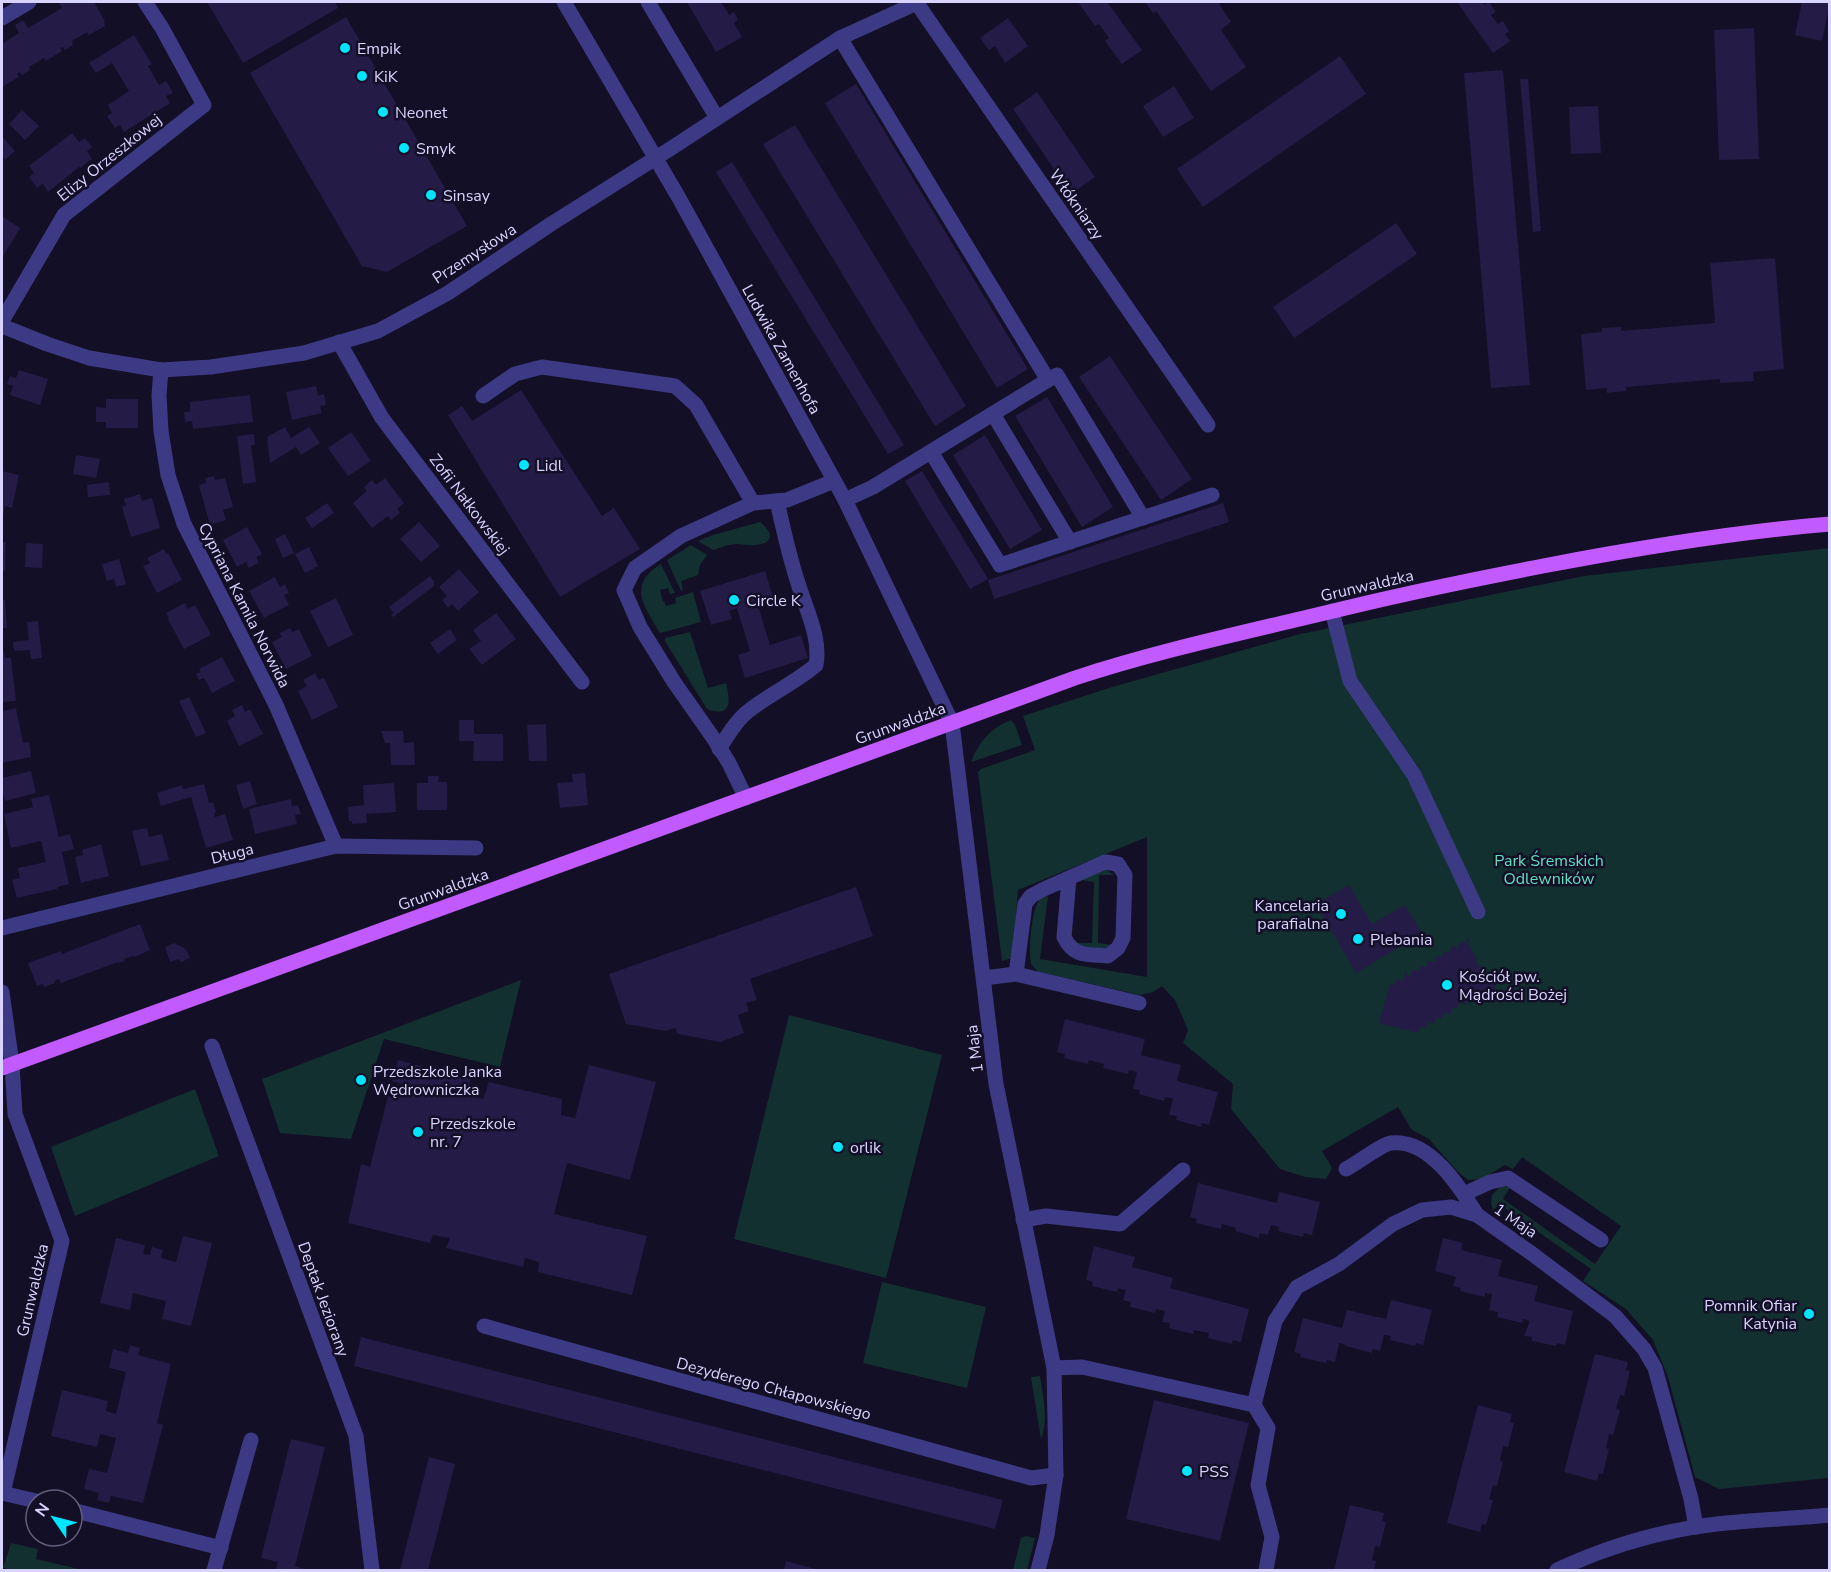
<svg xmlns="http://www.w3.org/2000/svg" width="1831" height="1572" font-family="'Nunito Sans',sans-serif">
<style>
.green{fill:#12302f}
.building{fill:#241b47}
.lines{fill:none;stroke-linecap:round;stroke-linejoin:round}
.minor{stroke:#3d3a85;stroke-width:15}
.major{stroke:#c25bff;stroke-width:15}
.poi-dot{fill:#00e5ff;stroke:#130f26;stroke-width:2}
.labels{text-anchor:middle;stroke-width:5;stroke-linejoin:round;paint-order:stroke}
.poi-label{font-size:16px;fill:#d9d4ff;stroke:#130f26;text-anchor:start}
.street-label{font-size:16px;fill:#d9d4ff;stroke:#130f26}
.park-label{font-size:16px;fill:#5fe0c0;stroke:#130f26}
</style>
<rect width="100%" height="100%" fill="#130f26"/>
<g class="green">
<path d="M760,522C773,532 775,544 755,545C749,546 742,544 736,544C729,544 720,548 713,550L698,541L713,535Z"/>
<path d="M691,545L707,555L700,565L698,575L681,581L683,590L681,591L667,560Z"/>
<path d="M1829,548V1478L1719,1489L1695,1477L1668,1377L1653,1340L1626,1309L1583,1281L1591,1269L1499,1204L1493,1211L1491,1203L1492,1195L1501,1186L1510,1187L1503,1199L1595,1264L1621,1226L1522,1157L1513,1169L1505,1165L1482,1179L1468,1180L1457,1171L1429,1139L1412,1130L1398,1107L1322,1151L1332,1168L1326,1179L1305,1177L1280,1169L1231,1109L1233,1084L1183,1043L1188,1030L1175,1000L1162,986L1153,992L1140,995L1039,972C1037,970 1033,967 1032,965C1027,957 1032,913 1037,904C1039,899 1043,897 1048,896L1040,959L1147,977V837L1018,890L1013,952L1012,958L1002,961L978,772L981,769L1035,750L1023,716L1112,687L1300,634L1584,576Z"/>
<path d="M661,564L675,593L670,594L668,588L660,590L663,602L664,601L666,606L676,603L675,598L693,592L701,622L660,633C645,607 626,585 661,564Z"/>
<path d="M690,632L708,688L726,683C730,699 733,719 707,709L665,641V638Z"/>
<path d="M1011,720L1015,725L1022,745L971,762C979,741 991,728 1011,720Z"/>
<path d="M1099,870H1107L1114,875H1099L1098,943L1112,945C1100,952 1087,951 1076,943H1092L1094,882L1080,880Z"/>
<path d="M521,980L500,1067L384,1039L351,1139L280,1133L262,1079Z"/>
<path d="M789,1015L942,1055L886,1278L734,1239Z"/>
<path d="M195,1089L219,1156L75,1216L51,1147Z"/>
<path d="M882,1282L986,1307L967,1388L863,1363Z"/>
<path d="M1040,1376C1043,1397 1049,1420 1041,1439L1031,1377Z"/>
<path d="M1026,1536L1035,1538L1027,1570H1013L1021,1538Z"/>
<path d="M11,1543L38,1549L36,1559L83,1570H13L3,1568Z"/>
</g>
<g class="building">
<path d="M58,2H94L105,21L104,22L105,26L89,35L87,32L72,41L73,45L65,50L63,47L60,48L62,51L46,61L44,58L29,67L30,70L22,75L20,72L17,74L19,77L2,87V44L19,33L15,25L23,20L28,28L62,8Z"/>
<path d="M207,2H335L338,8L243,63Z"/>
<path d="M687,2H721L729,15L734,12L738,20L734,23L742,37L716,52Z"/>
<path d="M1078,2H1107L1142,50L1122,64L1105,41L1109,38L1099,24L1095,26Z"/>
<path d="M1145,2H1218L1231,22L1221,30L1246,67L1211,91L1156,11L1153,13Z"/>
<path d="M1457,2H1482L1484,5L1489,2L1496,12L1491,15L1498,24L1503,21L1509,31L1505,34L1510,41L1493,53Z"/>
<path d="M1802,2H1830L1822,41L1795,35Z"/>
<path d="M346,17L467,226L387,272L362,266L250,73Z"/>
<path d="M1008,18L1028,46L1005,63L995,46L989,50L980,38Z"/>
<path d="M1754,28L1759,159L1719,160L1714,30Z"/>
<path d="M134,35L152,64L148,66L159,85L166,81L173,93L166,96L170,103L124,132L120,125L115,128L107,116L112,113L108,105L129,91L112,63L96,73L89,63Z"/>
<path d="M1340,56L1366,94L1203,207L1177,169Z"/>
<path d="M1503,70L1530,385L1491,388L1464,73Z"/>
<path d="M1520,79H1528L1541,231L1533,232Z"/>
<path d="M856,84L1028,369L997,388L825,103Z"/>
<path d="M1174,86L1194,118L1163,137L1143,106Z"/>
<path d="M1037,92L1095,177L1071,194L1013,109Z"/>
<path d="M1598,106L1601,153L1571,154L1569,107Z"/>
<path d="M22,110L39,126L25,140L9,124Z"/>
<path d="M795,125L966,406L935,426L763,144Z"/>
<path d="M72,133L79,142L85,138L92,147L87,151L92,159L80,168L79,167L48,192L43,184L37,188L29,177L34,173L29,166Z"/>
<path d="M2,136L15,151L5,160L2,156Z"/>
<path d="M732,162L904,445L888,454L716,172Z"/>
<path d="M2,216L20,228L2,258Z"/>
<path d="M1396,223L1417,254L1294,338L1273,307Z"/>
<path d="M1775,258L1784,369L1753,372L1754,381L1720,383V379L1626,387V391L1607,393V388L1586,390L1581,334L1602,332V328L1621,327V331L1715,323L1710,263Z"/>
<path d="M1110,356L1192,479L1161,500L1079,377Z"/>
<path d="M19,370L48,379L40,405L10,395L13,386L7,384L10,376L16,378Z"/>
<path d="M316,386L318,396L324,394L326,405L320,406L322,413L292,420L286,392Z"/>
<path d="M521,390L602,516L614,508L640,549L560,597L448,415L462,406L472,421Z"/>
<path d="M250,395L253,422L193,429L192,421L185,422L184,412H190V402Z"/>
<path d="M1047,397L1113,507L1082,527L1015,416Z"/>
<path d="M106,399H138V428H106V422H96V407L106,408Z"/>
<path d="M285,427L291,438L309,427L320,443L301,455L296,447L270,463L267,437Z"/>
<path d="M351,432L371,461L348,476L328,448Z"/>
<path d="M254,434L255,445H251L256,482L243,484L237,436Z"/>
<path d="M985,435L1042,530L1010,549L953,455Z"/>
<path d="M76,455L100,459L96,478L73,474Z"/>
<path d="M2,471L19,475L12,508L5,506L3,516Z"/>
<path d="M922,471L988,579L970,589L905,481Z"/>
<path d="M214,476L215,480L225,478L233,507L223,510L226,520L210,525L199,485L206,483L205,478Z"/>
<path d="M385,478L404,503L397,509L400,513L391,520L388,516L372,528L353,503L367,491L364,487L372,480L376,485Z"/>
<path d="M109,482L110,495L88,497L87,485Z"/>
<path d="M140,494L142,501L152,498L160,528L131,537L122,507L126,505L124,499Z"/>
<path d="M327,503L334,513L312,528L305,518Z"/>
<path d="M1223,503L1229,522L994,599L988,580Z"/>
<path d="M419,522L440,546L421,562L400,539Z"/>
<path d="M247,527L262,554L256,557L259,563L249,568L246,562L237,567L223,540Z"/>
<path d="M285,534L294,553L283,558L275,539Z"/>
<path d="M2,542H6L5,571H2Z"/>
<path d="M26,543L43,544L42,568L25,567Z"/>
<path d="M309,547L318,566L305,573L295,554Z"/>
<path d="M164,549L166,554L168,553L182,580L157,593L143,566L150,563L147,558Z"/>
<path d="M119,559L126,584L116,587L114,579L107,581L102,564Z"/>
<path d="M459,569L479,592L458,611L452,604L448,608L442,600L447,596L439,587Z"/>
<path d="M765,571L773,597L757,602L770,645L801,635L808,658L745,678L738,655L750,651L737,608L729,611L732,619L711,625L700,591Z"/>
<path d="M430,576L434,581V586L393,617L391,615L394,613L389,607Z"/>
<path d="M275,577L280,587L285,584L289,593L284,595L289,605L264,618L249,591Z"/>
<path d="M336,598L353,635L328,647L310,611Z"/>
<path d="M2,600H5L7,628H2Z"/>
<path d="M185,603L188,609L195,605L211,635L184,649L168,619L169,618L166,613Z"/>
<path d="M496,613L516,639L482,665L469,649L481,641L473,630Z"/>
<path d="M38,621L42,658L31,659L30,650L14,651L13,642L29,640L27,622Z"/>
<path d="M290,628L292,632L299,629L312,656L286,669L272,642L282,637L280,633Z"/>
<path d="M450,629L457,640L438,654L430,643Z"/>
<path d="M2,652H4L5,658H11L16,701L2,702Z"/>
<path d="M222,657L235,681L212,693L204,678L199,680L196,674L201,672L199,669Z"/>
<path d="M315,673L319,680L324,678L338,707L312,720L298,691L307,686L303,680Z"/>
<path d="M189,697L206,733L196,737L179,701Z"/>
<path d="M242,705L245,712L250,709L263,734L239,746L227,721L235,716L232,710Z"/>
<path d="M16,708L23,743L29,742L31,757L2,763V711Z"/>
<path d="M459,720H474V734H503V761H473L474,741H459Z"/>
<path d="M546,724L547,761H529L527,725Z"/>
<path d="M381,731H403L404,743L414,742L415,765H391L390,743H385Z"/>
<path d="M31,771L36,793L5,801L2,787V778Z"/>
<path d="M585,773L588,805L560,808L557,783L573,782L572,774Z"/>
<path d="M428,776H439L438,782H447V810H417V783H428Z"/>
<path d="M250,781L257,804L243,809L236,785Z"/>
<path d="M394,783L396,812L366,814L367,823L352,824V821H349L348,807L364,805L363,785Z"/>
<path d="M204,784L209,803L213,802L216,812L214,813L215,817L225,814L233,840L206,848L191,797L161,806L157,793L182,785L183,789Z"/>
<path d="M49,795L59,837L70,834L74,849L62,852L69,884L57,887V889L17,898L12,880L20,878L18,868L46,862L41,841L11,848L4,814L33,807L31,799Z"/>
<path d="M291,799L292,806L298,805L301,814L295,815L297,824L255,834L249,809Z"/>
<path d="M147,828L149,837L162,834L169,860L141,866L132,831Z"/>
<path d="M101,844L109,876L81,883L75,857L83,855L82,850Z"/>
<path d="M1349,885L1372,924L1405,905L1422,933L1356,973L1316,904Z"/>
<path d="M856,887L873,936L750,979L757,1000L746,1003L749,1011L738,1015L744,1033L720,1042L678,1034L675,1028L666,1031L626,1024L609,974Z"/>
<path d="M140,924L150,950L135,957L134,956L124,959L125,961L118,963V962L61,983L59,979L54,981L55,983L44,987L43,984L37,986L28,963L61,951L62,954Z"/>
<path d="M1467,938H1469L1468,944L1477,959L1476,961L1480,967L1481,966L1491,983L1496,984L1493,996L1497,999L1475,994L1473,1000L1467,999L1466,1003L1469,1005L1459,1003L1457,1009L1452,1008L1450,1014L1444,1013L1442,1019L1436,1017L1434,1024L1428,1022L1426,1028L1420,1027L1419,1033L1379,1023L1390,984L1395,985L1397,979L1403,981L1406,970L1407,975L1411,976L1413,970L1419,971L1421,966L1427,967L1428,961L1435,962L1436,956L1442,957L1444,951L1450,953L1452,946L1458,948L1459,942L1466,943Z"/>
<path d="M174,943L186,949L190,958L181,962L179,959L170,962L165,947Z"/>
<path d="M1065,1019L1145,1039L1141,1055L1181,1065L1177,1081L1218,1092L1209,1125L1202,1123L1201,1127L1176,1120L1177,1116L1169,1115L1173,1099L1165,1097L1164,1101L1139,1094L1140,1090L1133,1089L1137,1072L1129,1070L1128,1074L1103,1068L1104,1064L1089,1060L1088,1064L1064,1058L1065,1054L1057,1052Z"/>
<path d="M398,1060L471,1079L466,1095L483,1099L489,1082L562,1099L561,1115L575,1118L589,1065L656,1082L630,1180L567,1163L554,1214L647,1236L632,1295L538,1272L539,1262L525,1258L523,1267L446,1248L450,1238L433,1235L430,1243L348,1223L361,1164L370,1167L388,1096L398,1099L402,1084L392,1081Z"/>
<path d="M1198,1183L1277,1203L1279,1192L1320,1202L1312,1235L1304,1233L1303,1237L1278,1231L1279,1227L1271,1225L1268,1235L1260,1233L1259,1238L1235,1231L1236,1228L1222,1224L1221,1229L1196,1223L1197,1219L1190,1217Z"/>
<path d="M183,1236L212,1243L191,1326L162,1319L166,1301L133,1293L130,1310L100,1303L116,1238L145,1245L143,1254L150,1255L152,1247L163,1250L161,1258L176,1262Z"/>
<path d="M1443,1238L1463,1243L1461,1250L1502,1260L1498,1276L1538,1286L1534,1301L1573,1311L1565,1345L1557,1343L1556,1346L1532,1341V1337L1524,1336L1530,1321L1523,1319L1522,1323L1497,1317L1498,1312L1489,1310L1492,1294L1485,1293V1297L1460,1291L1461,1288L1453,1286L1456,1277L1435,1271Z"/>
<path d="M1094,1246L1135,1257L1132,1267L1173,1278L1170,1288L1249,1309L1241,1342L1233,1340L1232,1344L1208,1338L1209,1333L1194,1330L1193,1334L1169,1328L1170,1323L1162,1322L1165,1311L1156,1309L1155,1313L1130,1307L1131,1302L1123,1300L1126,1290L1118,1288L1117,1292L1092,1286L1093,1282L1086,1280Z"/>
<path d="M1391,1300L1432,1310L1423,1345L1416,1343L1415,1346L1390,1340L1391,1336L1384,1335L1380,1351L1372,1349V1353L1346,1346L1347,1345L1339,1343L1335,1362L1327,1360L1326,1363L1300,1357L1301,1354L1294,1352L1303,1318L1342,1328L1347,1310L1386,1319Z"/>
<path d="M361,1337L1003,1500L995,1529L354,1366Z"/>
<path d="M130,1345L140,1348L138,1355L171,1364L157,1423L163,1425L143,1503L111,1496L109,1503L97,1500L99,1493L84,1489L89,1469L107,1473L116,1438L100,1434L97,1447L51,1436L62,1390L108,1401L106,1411L116,1414L126,1372L109,1368L113,1349L128,1353Z"/>
<path d="M1595,1354L1628,1362L1626,1370L1630,1371L1624,1396L1620,1395L1616,1409L1620,1410L1613,1435L1609,1434L1606,1448L1609,1449L1603,1474L1599,1473L1597,1481L1564,1472Z"/>
<path d="M1154,1400L1249,1423L1220,1541L1126,1519Z"/>
<path d="M1478,1405L1512,1414L1510,1422L1514,1423L1508,1447L1503,1446L1500,1460L1503,1462L1497,1486L1493,1485L1489,1499L1493,1500L1486,1525L1482,1524L1480,1532L1447,1523Z"/>
<path d="M291,1439L325,1447L295,1566L307,1570H276L278,1562L261,1558Z"/>
<path d="M429,1457L455,1464L428,1570H400Z"/>
<path d="M1350,1505L1384,1513L1382,1521L1386,1522L1380,1547L1375,1546L1372,1560L1376,1561L1374,1570H1334Z"/>
<path d="M786,1561L819,1570H784Z"/>
</g>
<g class="lines">
<g class="minor">
<path d="M564,2L679,198L845,500L952,723L996,1084L1054,1368L1056,1475L1047,1535L1038,1570"/>
<path d="M648,2L717,118"/>
<path d="M916,2L1208,425"/>
<path d="M2,18L29,2"/>
<path d="M840,38L1048,380L873,487L845,500"/>
<path d="M2,321L64,215L204,105L162,28L145,2"/>
<path d="M2,326L47,344L89,358L161,370L211,367L304,353L378,331L448,293L551,224L670,149L840,38L919,2"/>
<path d="M339,342L382,418L582,682"/>
<path d="M161,370L159,395L161,431L168,475L184,524L276,705L336,846"/>
<path d="M1048,380L1057,375L1143,518"/>
<path d="M483,396L515,374L542,367L675,386L696,405L753,503"/>
<path d="M993,414L1070,542"/>
<path d="M931,452L1000,565L1212,495"/>
<path d="M1332,611L1350,681L1414,775L1478,912"/>
<path d="M719,749C728,735 737,719 751,709C772,693 796,682 816,665C821,637 806,610 798,583C789,556 783,528 777,501"/>
<path d="M746,798L729,763L714,739L674,682L640,627L624,590L635,568L681,536L753,503L787,500L834,481"/>
<path d="M2,928L336,846L476,848"/>
<path d="M1016,974L1025,904L1031,896L1044,889L1105,862L1118,864L1125,875L1123,938L1118,948L1108,956C1088,954 1074,958 1064,937L1069,878"/>
<path d="M984,978L1016,974L1139,1003"/>
<path d="M2,992L12,1064L15,1114L62,1241L3,1493"/>
<path d="M212,1046L356,1436L372,1570"/>
<path d="M1346,1169C1356,1164 1382,1144 1391,1143C1429,1138 1460,1187 1477,1215"/>
<path d="M1464,1194L1490,1182L1508,1178L1601,1240"/>
<path d="M1023,1220L1046,1216L1120,1224L1183,1170"/>
<path d="M484,1326L1031,1478L1056,1475"/>
<path d="M1054,1368L1082,1367L1254,1405L1268,1428L1258,1485L1272,1537L1266,1570"/>
<path d="M1254,1405L1275,1321L1297,1287L1339,1264L1393,1224L1422,1210L1451,1207L1477,1215L1531,1253L1615,1316L1644,1349L1655,1368L1691,1499L1696,1527"/>
<path d="M2,1493L36,1501"/>
<path d="M72,1510L221,1548"/>
<path d="M214,1570L251,1440"/>
<path d="M1557,1570C1596,1552 1637,1538 1679,1530C1727,1520 1780,1520 1830,1515"/>
</g>
<path class="major" d="M2,1068L1075,678C1157,651 1242,633 1325,613C1397,595 1470,580 1543,566C1637,548 1733,532 1830,524"/>
</g>
<g class="poi-dot">
<circle cx="345" cy="48" r="6"/>
<circle cx="362" cy="76" r="6"/>
<circle cx="383" cy="112" r="6"/>
<circle cx="404" cy="148" r="6"/>
<circle cx="431" cy="195" r="6"/>
<circle cx="524" cy="465" r="6"/>
<circle cx="734" cy="600" r="6"/>
<circle cx="1341" cy="914" r="6"/>
<circle cx="1358" cy="939" r="6"/>
<circle cx="1447" cy="985" r="6"/>
<circle cx="361" cy="1080" r="6"/>
<circle cx="418" cy="1132" r="6"/>
<circle cx="838" cy="1147" r="6"/>
<circle cx="1809" cy="1314" r="6"/>
<circle cx="1187" cy="1471" r="6"/>
</g>
<g class="labels">
<g class="poi-label">
<text x="357" y="54">Empik</text>
<text x="374" y="82">KiK</text>
<text x="395" y="118">Neonet</text>
<text x="416" y="154">Smyk</text>
<text x="443" y="201">Sinsay</text>
<text x="536" y="471">Lidl</text>
<text x="746" y="606">Circle K</text>
<text x="1329" y="911" text-anchor="end">Kancelaria<tspan x="1329" dy="18">parafialna</tspan></text>
<text x="1370" y="945">Plebania</text>
<text x="1459" y="982">Kościół pw.<tspan x="1459" dy="18">Mądrości Bożej</tspan></text>
<text x="373" y="1077">Przedszkole Janka<tspan x="373" dy="18">Wędrowniczka</tspan></text>
<text x="430" y="1129">Przedszkole<tspan x="430" dy="18">nr. 7</tspan></text>
<text x="850" y="1153">orlik</text>
<text x="1797" y="1311" text-anchor="end">Pomnik Ofiar<tspan x="1797" dy="18">Katynia</tspan></text>
<text x="1199" y="1477">PSS</text>
</g>
<g class="street-label">
<text transform="translate(109 157) rotate(-39)" y="6">Elizy Orzeszkowej</text>
<text transform="translate(1077 204) rotate(55)" y="6">Włókniarzy</text>
<text transform="translate(474 253) rotate(-33)" y="6">Przemysłowa</text>
<text transform="translate(782 349) rotate(61)" y="6">Ludwika Zamenhofa</text>
<text transform="translate(470 504) rotate(53)" y="6">Zofii Nałkowskiej</text>
<text transform="translate(1367 585) rotate(-13)" y="6">Grunwaldzka</text>
<text transform="translate(245 605) rotate(63)" y="6">Cypriana Kamila Norwida</text>
<text transform="translate(900 723) rotate(-20)" y="6">Grunwaldzka</text>
<text transform="translate(232 853) rotate(-14)" y="6">Długa</text>
<text transform="translate(443 889) rotate(-20)" y="6">Grunwaldzka</text>
<text transform="translate(974 1049) rotate(-97)" y="6">1 Maja</text>
<text transform="translate(1516 1220) rotate(34)" y="6">1 Maja</text>
<text transform="translate(32 1290) rotate(-77)" y="6">Grunwaldzka</text>
<text transform="translate(324 1299) rotate(70)" y="6">Deptak Jeziorany</text>
<text transform="translate(774 1388) rotate(15)" y="6">Dezyderego Chłapowskiego</text>
</g>
<g class="park-label">
<text x="1549" y="866">Park Śremskich<tspan x="1549" dy="18">Odlewników</tspan></text>
</g>
</g>
<rect width="1831" height="1572" fill="none" stroke="#d9d4ff" stroke-width="6"/>
<g transform="translate(54 1518) rotate(305)"><circle r="28" fill="#130f26" stroke="#625e7d" stroke-width="1.5"/>
<path d="M0-4.5L10 22L0 15L-10 22Z" fill="#00e5ff"/>
<text y="-9" font-size="16" font-weight="bold" text-anchor="middle" fill="#d9d4ff">N</text>
</g>
</svg>
